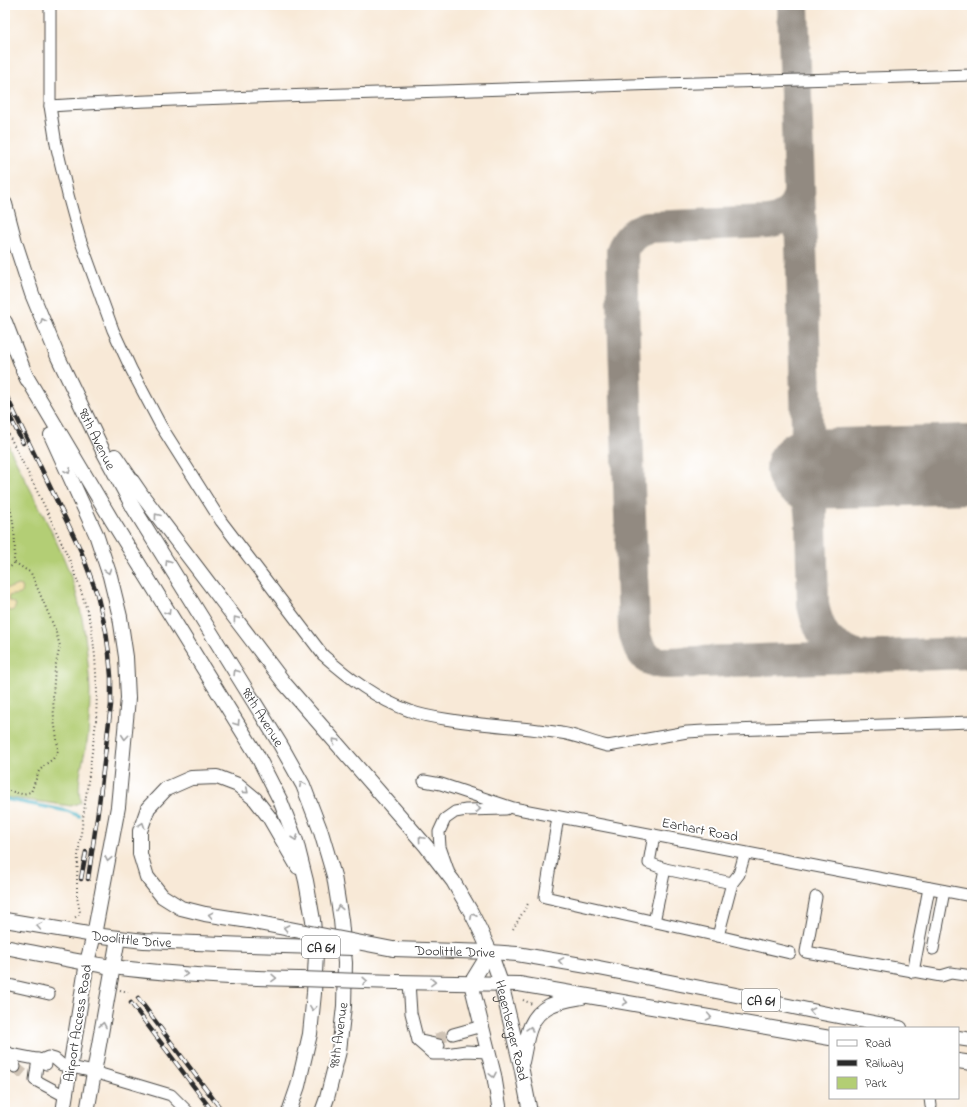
<svg xmlns="http://www.w3.org/2000/svg" width="977" height="1117" font-family="'Indie Flower',sans-serif">
<style>
.green{fill:#b3ce74;stroke:#6f7c50}
.sand{fill:#eeda9e;stroke:#8c8264}
.lines{fill:none;stroke-linecap:round;stroke-linejoin:round}
.stream{stroke:#49b4c7;stroke-width:3.5}
.taxiway{stroke:#928a81;stroke-width:32}
.runway{stroke:#928a81;stroke-width:80}
.minor-tunnel{stroke:#cfc3b5;stroke-width:11;stroke-dasharray:11 5.5;stroke-linecap:butt}
.minor-casing{stroke:#4a4845;stroke-width:13}
.major-casing{stroke:#4a4845;stroke-width:16}
.path{stroke:#4a4845;stroke-width:2;stroke-dasharray:1 3;stroke-linecap:butt}
.minor{stroke:#fff;stroke-width:11}
.major{stroke:#fff;stroke-width:14}
.rail-casing{stroke:#2b2b2b;stroke-width:4.5}
.rail{stroke:#fff;stroke-width:3;stroke-dasharray:9;stroke-linecap:butt}
.major-bridge-casing{stroke:#4a4845;stroke-width:16;stroke-linecap:butt}
.major-bridge{stroke:#fff;stroke-width:14}
.oneway{stroke:#a0a0a0}
.labels{text-anchor:middle;stroke-width:4;stroke-linejoin:round;paint-order:stroke}
.shield{fill:#fff;stroke:#6b6b6b;stroke-width:1}
.shield-label{font-size:13px;font-weight:bold;fill:#2b2b2b}
.street-label{font-size:14px;fill:#2b2b2b;stroke:#fff}
</style>
<rect width="100%" height="100%" fill="#fff"/>
<filter id="ink" filterUnits="userSpaceOnUse"><feTurbulence type="fractalNoise" baseFrequency=".025" numOctaves="2"/><feDisplacementMap in="SourceGraphic" scale="8" xChannelSelector="R" yChannelSelector="G"/><feConvolveMatrix kernelMatrix="1 2 1 2 8 2 1 2 1" color-interpolation-filters="sRGB"/></filter>
<filter id="wash" filterUnits="userSpaceOnUse"><feTurbulence type="fractalNoise" baseFrequency=".012" numOctaves="4" result="noise"/><feDisplacementMap in="SourceGraphic" scale="16" xChannelSelector="R" yChannelSelector="G"/><feGaussianBlur stdDeviation="0.9" result="paint"/><feColorMatrix in="noise" values="0 0 0 0 0 0 0 0 0 0 0 0 0 0 0 0 0 1.4 0 .05"/><feComposite in="paint" operator="in"/></filter>
<g filter="url(#wash)">
<rect width="100%" height="100%" fill="#f8e9d7"/>
<path class="green" d="M5,439C17,463 29,487 42,512C54,537 67,562 75,589C85,623 88,657 90,691C90,706 89,722 88,736C85,756 75,783 81,802L71,806L5,797Z"/>
<path class="sand" d="M18,585L22,586C25,598 15,593 9,596L8,600L16,604C15,609 14,611 9,611L5,607V588H10Z"/>
<g class="lines">
<path class="stream" d="M5,799L67,811L79,816"/>
<g class="taxiway">
<path d="M793,5L807,424L806,469L811,523L813,605C820,637 829,646 859,657"/>
<path d="M799,195C792,212 786,219 768,222L648,227C634,231 627,239 622,251L624,342L634,629C636,642 640,656 654,661C658,663 663,663 667,663L972,653"/>
<path d="M811,514C811,509 811,503 812,498C816,479 844,473 859,468"/>
</g>
<path class="runway" d="M806,469L972,464"/>
</g>
</g>
<g filter="url(#ink)">
<g class="lines">
<g class="minor-tunnel">
<path d="M436,1039L453,1034"/>
<path d="M15,1067L26,1076"/>
</g>
<g class="minor-casing">
<g id="minor">
<path d="M50,5V106L56,144L68,195L80,239L113,330L131,369L161,426L221,521L323,655C349,678 376,699 410,711C423,716 438,718 451,720C488,726 525,727 561,733C577,735 592,743 608,746L687,732L704,731L972,722"/>
<path d="M50,106C149,100 247,97 346,94C555,86 763,82 972,75"/>
<path d="M424,781L441,784L513,808L972,896"/>
<path d="M558,817L545,897L718,936"/>
<path d="M654,835L649,863L665,869"/>
<path d="M745,853L739,874L732,883L718,936L790,953"/>
<path d="M448,870L440,847L439,832L445,819L455,812L466,810L506,809"/>
<path d="M816,897L806,952L941,976L951,973L972,976"/>
<path d="M654,922L665,869L732,883"/>
<path d="M933,949L944,891"/>
<path d="M913,972L929,888"/>
<path d="M409,982L411,1013L418,1041L433,1054H446L466,1051L488,1052"/>
<path d="M5,984L49,994"/>
<path d="M453,1034L482,1026"/>
<path d="M421,1041L439,1045"/>
<path d="M5,1050L10,1054L41,1060L46,1064"/>
<path d="M10,1054L15,1067"/>
<path d="M38,1059L35,1080L65,1096"/>
<path d="M41,1060L48,1057L55,1059L62,1065L94,1072L171,1095L188,1112"/>
<path d="M930,1098L931,1106"/>
</g>
</g>
<g class="major-casing">
<g id="major">
<path id="s1" d="M5,204L15,242L32,294L58,357L104,453L133,507L280,744L303,785L321,832L334,876L341,920L345,963L344,1006L339,1051L327,1098L322,1112"/>
<path d="M5,322L27,379"/>
<path d="M23,371L111,519L257,755L280,800L296,841L306,881L313,920L316,954L314,993L310,1034L298,1086L289,1112"/>
<path d="M51,435L96,534L110,576L120,617L126,657L128,698L118,807L94,935L87,962L63,1112"/>
<path id="s2" d="M115,456L141,494L285,684L426,846L453,881L471,912L480,930L490,952L501,983L521,1066L530,1112"/>
<path id="s3" d="M5,920L94,935L144,941L249,945"/>
<path d="M249,921L205,914L181,908L162,896L147,877L140,854V831L148,808L166,789L191,778L217,777L238,785L255,799L269,817L298,867"/>
<path d="M5,947C41,954 77,962 113,967C174,975 237,978 299,979"/>
<path id="s4" d="M393,949L490,952L517,954L599,968L731,994L822,1013L900,1028"/>
<path d="M490,952L471,983L494,1075L500,1112"/>
<path d="M396,982L519,984L830,1038"/>
<path d="M958,1038L972,1040"/>
<path d="M958,1061L972,1063"/>
<path d="M522,1062C527,1040 527,1018 549,1006C558,1001 571,999 582,997"/>
<path d="M87,1112L118,938"/>
</g>
</g>
<g class="path">
<path d="M5,427L47,511L73,568L83,597L91,624L95,656L97,691L96,722L78,856L77,879V897L80,912L79,915L74,918"/>
<path d="M5,488C12,513 18,539 13,565L5,570"/>
<path d="M5,790L22,794L31,792L39,771L46,764L53,759L58,751L57,739L54,720L53,695L55,668L60,646L55,629L31,573L14,562"/>
<path d="M513,929L529,902"/>
<path d="M120,990L128,992"/>
<path d="M523,1000L532,1004"/>
</g>
<use href="#minor" class="minor"/>
<use href="#major" class="major"/>
<g class="rail-casing">
<g id="rail">
<path d="M5,393L81,551L97,594L106,631L109,654L111,676V705L99,804L88,879"/>
<path d="M5,407L23,443"/>
<path d="M81,879L86,852"/>
<path d="M138,998L223,1112"/>
<path d="M131,1003L213,1112"/>
</g>
</g>
<use href="#rail" class="rail"/>
<g class="major-bridge-casing">
<g id="major-bridge">
<path d="M249,921L393,949"/>
<path d="M249,945L353,948"/>
<path d="M299,979L396,982"/>
</g>
</g>
<use href="#major-bridge" class="major-bridge"/>
</g>
<defs><path id="oneway-chevron" d="M-2-3.5L2.5 0L-2 3.5" fill="none" stroke-width="1.6" stroke-linecap="round" stroke-linejoin="round"/></defs>
<g class="oneway">
<use href="#oneway-chevron" transform="translate(43 321) rotate(-113)"/>
<use href="#oneway-chevron" transform="translate(68 471) rotate(65)"/>
<use href="#oneway-chevron" transform="translate(157 516) rotate(-127)"/>
<use href="#oneway-chevron" transform="translate(168 562) rotate(-122)"/>
<use href="#oneway-chevron" transform="translate(108 571) rotate(72)"/>
<use href="#oneway-chevron" transform="translate(168 612) rotate(58)"/>
<use href="#oneway-chevron" transform="translate(236 619) rotate(-127)"/>
<use href="#oneway-chevron" transform="translate(236 672) rotate(-122)"/>
<use href="#oneway-chevron" transform="translate(237 723) rotate(58)"/>
<use href="#oneway-chevron" transform="translate(125 737) rotate(95)"/>
<use href="#oneway-chevron" transform="translate(335 741) rotate(-131)"/>
<use href="#oneway-chevron" transform="translate(302 784) rotate(-116)"/>
<use href="#oneway-chevron" transform="translate(246 791) rotate(40)"/>
<use href="#oneway-chevron" transform="translate(478 809) rotate(-2)"/>
<use href="#oneway-chevron" transform="translate(142 825) rotate(-71)"/>
<use href="#oneway-chevron" transform="translate(295 838) rotate(71)"/>
<use href="#oneway-chevron" transform="translate(421 839) rotate(-131)"/>
<use href="#oneway-chevron" transform="translate(108 859) rotate(101)"/>
<use href="#oneway-chevron" transform="translate(339 908) rotate(-100)"/>
<use href="#oneway-chevron" transform="translate(211 915) rotate(-170)"/>
<use href="#oneway-chevron" transform="translate(473 916) rotate(-117)"/>
<use href="#oneway-chevron" transform="translate(39 926) rotate(-170)"/>
<use href="#oneway-chevron" transform="translate(286 928) rotate(-169)"/>
<use href="#oneway-chevron" transform="translate(561 961) rotate(-170)"/>
<use href="#oneway-chevron" transform="translate(185 974) rotate(4)"/>
<use href="#oneway-chevron" transform="translate(274 978) rotate(1)"/>
<use href="#oneway-chevron" transform="translate(365 981) rotate(2)"/>
<use href="#oneway-chevron" transform="translate(433 982) rotate(1)"/>
<use href="#oneway-chevron" transform="translate(625 1002) rotate(10)"/>
<use href="#oneway-chevron" transform="translate(313 1008) rotate(97)"/>
<use href="#oneway-chevron" transform="translate(812 1011) rotate(-168)"/>
<use href="#oneway-chevron" transform="translate(709 1017) rotate(10)"/>
<use href="#oneway-chevron" transform="translate(103 1025) rotate(-80)"/>
<use href="#oneway-chevron" transform="translate(530 1029) rotate(-73)"/>
<use href="#oneway-chevron" transform="translate(493 1075) rotate(78)"/>
</g>
</g>
<g class="labels">
<g class="shield">
<rect x="302" y="936" width="38" height="22" rx="3"/>
<rect x="742" y="989" width="38" height="22" rx="3"/>
</g>
<g class="shield-label">
<text x="321" y="952">CA 61</text>
<text x="761" y="1005">CA 61</text>
</g>
<g class="street-label">
<text dy="5" stroke="none"><textPath href="#s1" startOffset="253">98th Avenue</textPath></text>
<text dy="5" stroke="none"><textPath href="#s1" startOffset="577">98th Avenue</textPath></text>
<text transform="translate(700 829) rotate(11)" y="5">Earhart Road</text>
<text dy="5" stroke="none"><textPath href="#s3" startOffset="128">Doolittle Drive</textPath></text>
<text dy="5" stroke="none"><textPath href="#s4" startOffset="62">Doolittle Drive</textPath></text>
<text transform="translate(77 1023) rotate(-81)" y="5">Airport Access Road</text>
<text dy="5" stroke="none"><textPath href="#s2" startOffset="705">Hegenberger Road</textPath></text>
<text transform="translate(338 1035) rotate(-82)" y="5">98th Avenue</text>
</g>
</g>
<rect width="977" height="1117" fill="none" stroke="#fff" stroke-width="20"/>
<rect x="829" y="1027" width="130" height="72" fill="#ffffff" stroke="#aaaaaa"/>
<rect x="837" y="1040" width="20" height="6" fill="#ffffff" stroke="#aaaaaa"/>
<text x="865" y="1047" font-size="12" fill="#2b2b2b">Road</text>
<rect x="837" y="1060" width="20" height="6" fill="#2b2b2b" stroke="#aaaaaa"/>
<text x="865" y="1067" font-size="12" fill="#2b2b2b">Railway</text>
<rect x="837" y="1077" width="20" height="12" fill="#b3ce74" stroke="#aaaaaa"/>
<text x="865" y="1087" font-size="12" fill="#2b2b2b">Park</text>
</svg>
